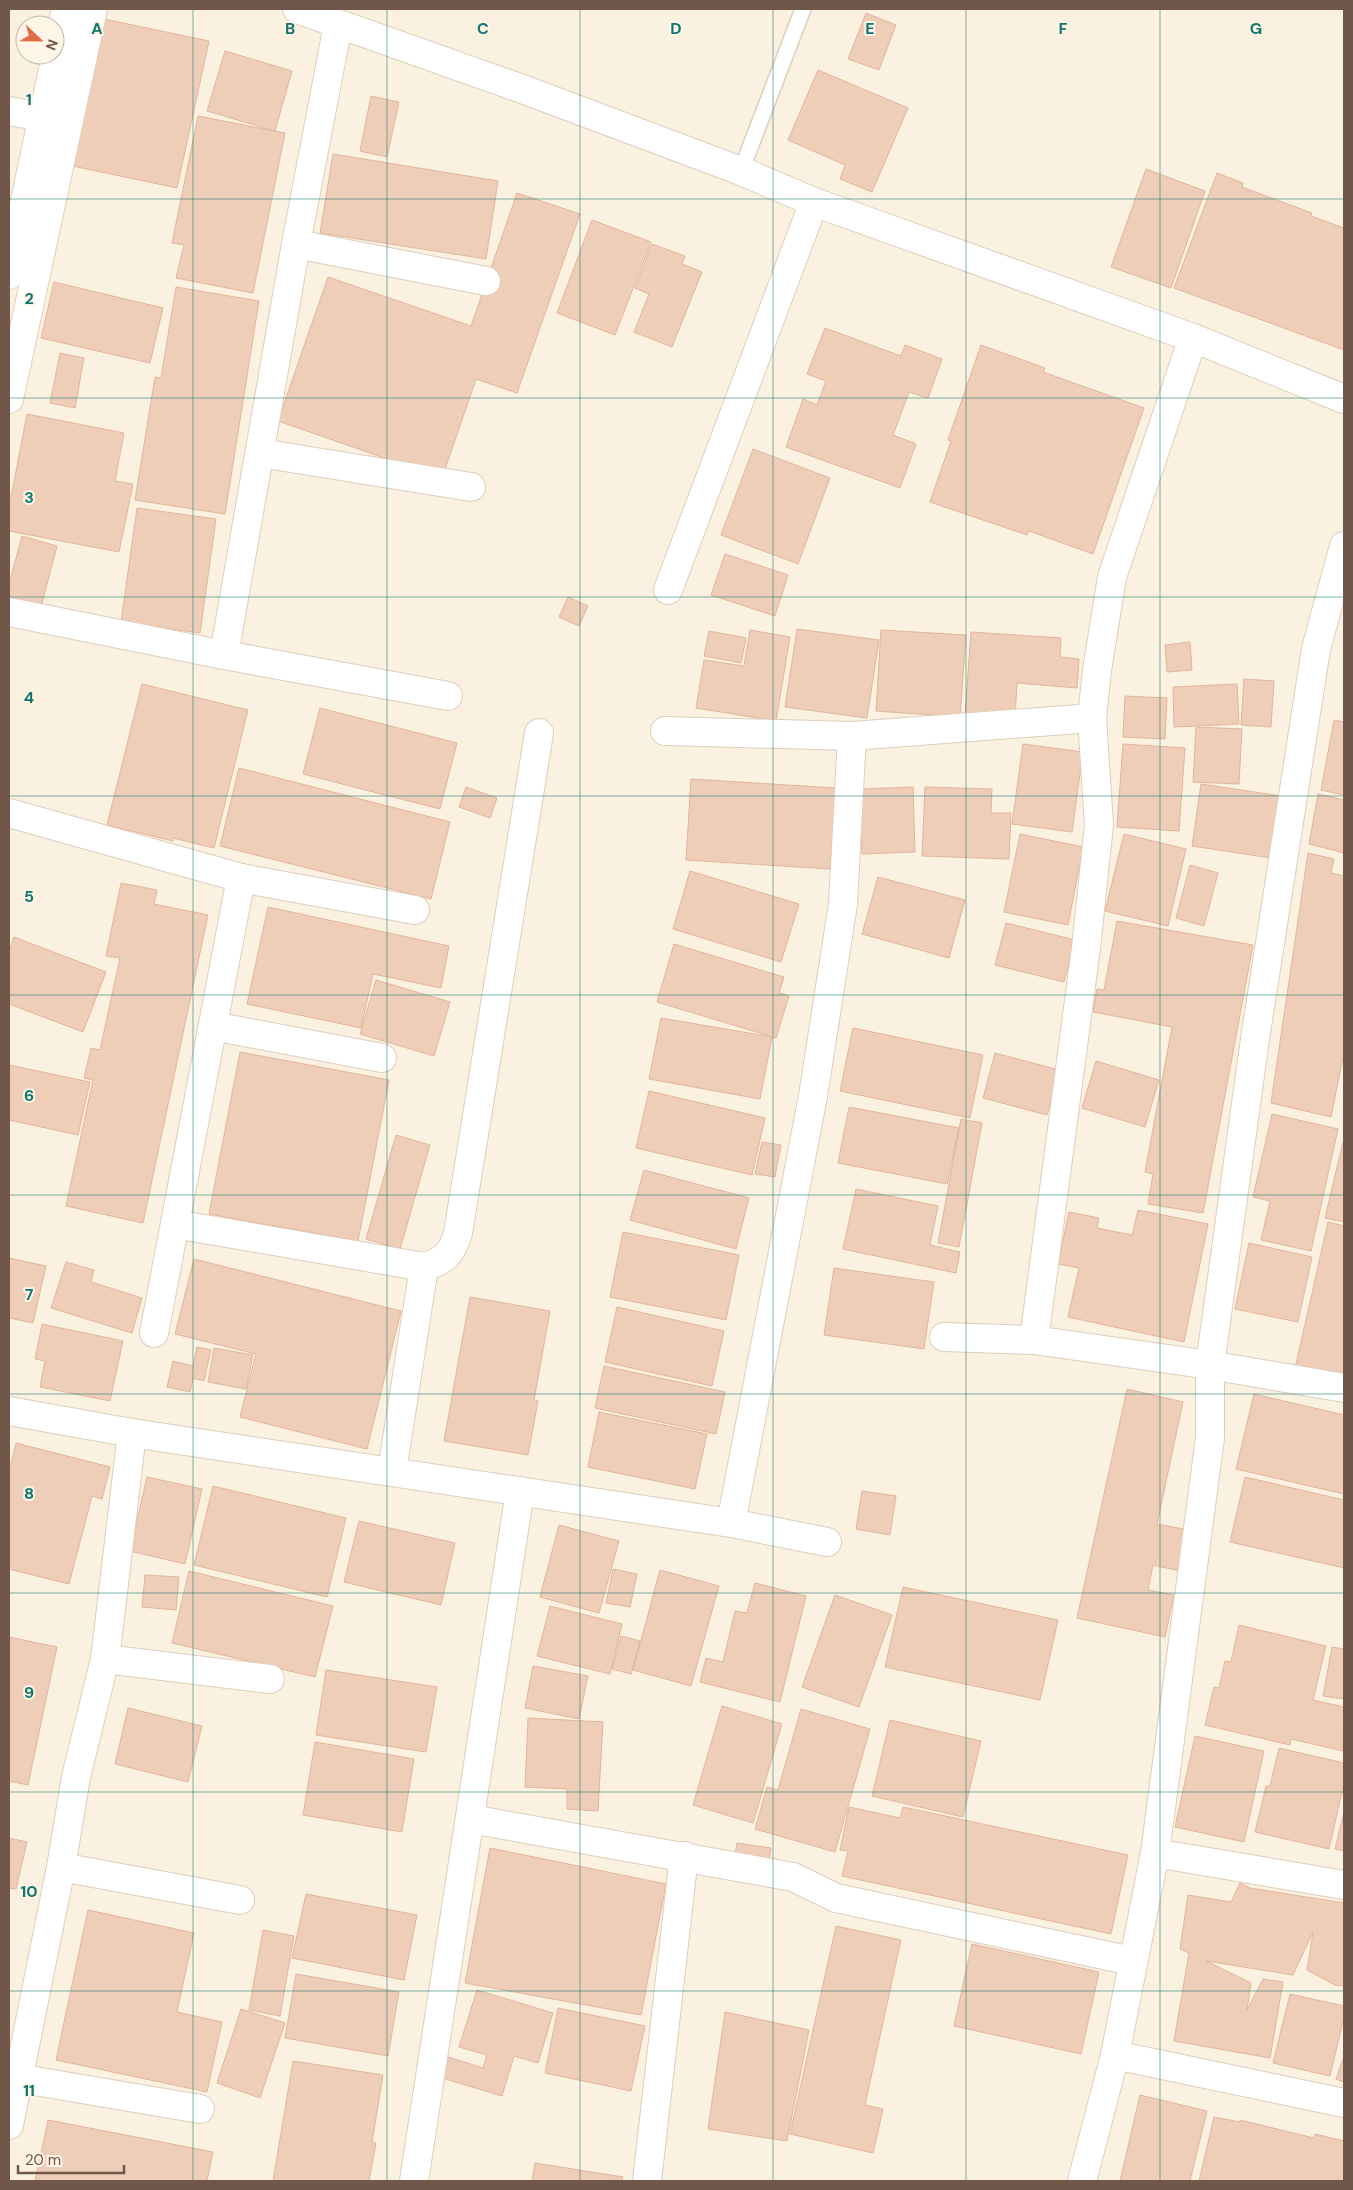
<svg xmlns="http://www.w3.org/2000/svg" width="1353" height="2190" font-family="'DM Sans',sans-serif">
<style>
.building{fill:#efceb9;stroke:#e1b59a}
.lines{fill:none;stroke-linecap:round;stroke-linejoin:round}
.lane-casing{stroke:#dfcdbd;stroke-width:18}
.street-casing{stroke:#dfcdbd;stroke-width:30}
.secondary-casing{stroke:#e3cebb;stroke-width:30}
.lane{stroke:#fff;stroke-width:15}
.street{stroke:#fff;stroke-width:28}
.secondary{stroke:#fff;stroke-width:28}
.grid{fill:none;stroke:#0f766e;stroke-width:1;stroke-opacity:0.55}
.grid-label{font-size:16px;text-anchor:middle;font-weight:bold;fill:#0f766e;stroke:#fef5e6;stroke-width:4;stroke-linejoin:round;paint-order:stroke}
</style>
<rect width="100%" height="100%" fill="#fbf1e0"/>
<g class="building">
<path d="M866,13L896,25L879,70L848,59Z"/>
<path d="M99,18L209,41L177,188L68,165Z"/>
<path d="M225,51L292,71L275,131L207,111Z"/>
<path d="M818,70L908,108L872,192L840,179L845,165L788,140Z"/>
<path d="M371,96L399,102L387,157L360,151Z"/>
<path d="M198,116L285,133L253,293L176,278L184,245L172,243Z"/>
<path d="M333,154L498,181L486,259L320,233Z"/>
<path d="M1146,169L1205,191L1171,288L1111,267Z"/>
<path d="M1217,173L1243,183L1242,187L1312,213L1311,216L1344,228V350L1174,288Z"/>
<path d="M517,193L580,214L517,393L476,379L442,478L278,421L328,277L471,326Z"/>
<path d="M592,220L651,242L615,335L557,313Z"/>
<path d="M652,244L685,256L682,264L702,272L672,347L634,332L649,294L635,288Z"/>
<path d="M54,282L163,308L150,363L41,338Z"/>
<path d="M176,287L259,301L225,514L135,500L155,377L161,378Z"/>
<path d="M825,328L901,356L905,345L942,359L928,398L909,392L893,435L916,444L900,488L786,447L803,399L817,405L826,381L807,374Z"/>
<path d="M981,345L1045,368L1043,372L1144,408L1093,554L1029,531L1027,535L930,502L951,441L948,440Z"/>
<path d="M60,353L84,358L75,408L50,403Z"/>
<path d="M27,414L124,433L115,481L133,484L119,552L9,531V508Z"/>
<path d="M753,449L830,478L798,564L721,535Z"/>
<path d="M137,508L216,519L200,633L121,622Z"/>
<path d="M22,536L57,546L41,607L9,598V584Z"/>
<path d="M725,554L788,575L775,616L711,595Z"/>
<path d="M568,597L588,606L579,626L559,617Z"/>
<path d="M797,629L879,640L867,718L785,707Z"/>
<path d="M750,630L790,637L776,721L696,708L704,660L744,666Z"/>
<path d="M881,630L966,635L960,717L876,711Z"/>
<path d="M709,631L746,638L741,663L704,656Z"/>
<path d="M971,632L1061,638L1060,657L1079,659L1077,688L1017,683L1015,719L965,716Z"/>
<path d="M1190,642L1192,670L1167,672L1165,645Z"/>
<path d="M1244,679L1274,681L1271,727L1241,725Z"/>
<path d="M142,684L248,710L214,848L173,838V841L107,825Z"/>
<path d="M1237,684L1239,724L1174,727L1173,687Z"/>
<path d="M1125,696L1167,698L1165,739L1123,737Z"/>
<path d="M320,708L457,743L440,809L303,774Z"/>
<path d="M1334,720L1344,722V795L1321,790Z"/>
<path d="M1196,727L1242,729L1239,784L1193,782Z"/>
<path d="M1023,744L1083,752L1072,832L1012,824Z"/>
<path d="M1123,744L1185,748L1179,831L1117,827Z"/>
<path d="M239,768L450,822L431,899L220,846Z"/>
<path d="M691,779L836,788L830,869L686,860Z"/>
<path d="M1201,784L1281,796L1271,858L1192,846Z"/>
<path d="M466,787L497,798L490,818L459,807Z"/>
<path d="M913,787L915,852L862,854L860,789Z"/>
<path d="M925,787L992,789L991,813H1011L1009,859L922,856Z"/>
<path d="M1318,794L1344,800V853L1309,844Z"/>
<path d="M1020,834L1083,847L1068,925L1004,912Z"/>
<path d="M1124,834L1186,849L1168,926L1105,911Z"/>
<path d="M1308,853L1334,859L1331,873L1344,876V1052L1331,1117L1271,1103Z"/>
<path d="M1190,865L1218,873L1204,926L1176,918Z"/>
<path d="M690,871L799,904L781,962L673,929Z"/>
<path d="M878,877L965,900L949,958L862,934Z"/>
<path d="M121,883L157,890L154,904L208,915L143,1223L66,1206L93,1080L84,1078L91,1048L100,1050L120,958L106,956Z"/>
<path d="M268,907L449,946L441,988L373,974L361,1028L247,1004Z"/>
<path d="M1117,921L1253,945L1203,1213L1148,1204L1153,1174L1145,1172L1172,1027L1093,1012L1097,989L1104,990Z"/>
<path d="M1006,923L1075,940L1064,982L995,965Z"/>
<path d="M14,937L106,972L83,1032L9,1004V952Z"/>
<path d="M674,944L784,977L779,993L789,996L776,1038L657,1002Z"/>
<path d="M376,980L450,1002L434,1056L360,1034Z"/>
<path d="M661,1018L772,1037L760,1099L649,1079Z"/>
<path d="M853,1028L983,1055L970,1118L840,1091Z"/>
<path d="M240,1052L389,1080L358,1241L209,1214Z"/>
<path d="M995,1053L1059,1070L1047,1115L983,1098Z"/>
<path d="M1096,1061L1159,1080L1145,1127L1082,1108Z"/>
<path d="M9,1065L90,1082L78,1135L9,1120Z"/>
<path d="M649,1091L765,1118L752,1175L636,1148Z"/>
<path d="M849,1107L959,1128L947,1184L838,1163Z"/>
<path d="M1272,1114L1338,1129L1311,1251L1261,1240L1270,1201L1253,1197Z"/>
<path d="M961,1119L982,1123L959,1247L938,1243Z"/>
<path d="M396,1135L430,1145L400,1249L366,1239Z"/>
<path d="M762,1142L781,1145L775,1177L755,1174Z"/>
<path d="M1343,1142H1344V1222L1325,1218Z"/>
<path d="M644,1170L749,1198L736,1249L630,1220Z"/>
<path d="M856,1189L938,1206L930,1245L960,1252L956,1273L843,1249Z"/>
<path d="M1138,1210L1208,1224L1184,1342L1068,1317L1079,1268L1058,1264L1069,1212L1099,1218L1097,1228L1132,1235Z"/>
<path d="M1328,1222L1344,1226V1384L1294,1373Z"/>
<path d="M623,1232L739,1255L726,1320L610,1297Z"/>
<path d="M1249,1243L1312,1257L1298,1322L1235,1309Z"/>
<path d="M9,1258L46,1266L33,1323L9,1318Z"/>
<path d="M194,1259L401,1311L367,1449L240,1417L256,1354L175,1334Z"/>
<path d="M66,1262L94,1270L91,1282L142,1298L132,1333L51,1308Z"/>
<path d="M834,1268L934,1282L924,1349L824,1335Z"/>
<path d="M470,1297L550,1311L534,1400L538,1401L528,1455L444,1441Z"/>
<path d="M617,1307L724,1331L712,1386L605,1362Z"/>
<path d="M42,1324L123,1341L110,1401L40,1387L45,1361L35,1359Z"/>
<path d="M197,1347L211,1350L204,1381L193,1378L190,1392L167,1387L173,1361L193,1366Z"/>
<path d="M214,1348L253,1355L246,1389L208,1382Z"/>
<path d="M604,1366L725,1392L716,1434L595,1408Z"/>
<path d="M1127,1389L1183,1402L1157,1524L1189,1530L1180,1571L1153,1565L1148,1590L1174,1595L1165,1637L1077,1618Z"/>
<path d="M1254,1394L1344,1415V1494L1236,1469Z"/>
<path d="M599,1412L707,1434L695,1489L588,1467Z"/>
<path d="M16,1443L110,1467L102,1499L92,1496L69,1584L9,1569V1472Z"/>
<path d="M147,1477L202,1489L185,1564L130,1551Z"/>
<path d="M1245,1477L1344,1500V1568L1230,1542Z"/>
<path d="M213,1486L346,1518L327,1597L194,1565Z"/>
<path d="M862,1491L896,1496L890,1535L856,1529Z"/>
<path d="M359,1521L455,1543L441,1605L344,1582Z"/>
<path d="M559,1525L619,1541L599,1613L540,1597Z"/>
<path d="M613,1569L637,1574L630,1607L606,1603Z"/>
<path d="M660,1570L719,1586L691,1686L633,1670Z"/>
<path d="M189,1571L333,1606L315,1677L172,1643Z"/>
<path d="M145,1575L179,1577L176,1610L142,1607Z"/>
<path d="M755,1583L806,1596L780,1702L700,1682L706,1658L723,1662L735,1611L747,1613Z"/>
<path d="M903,1587L1058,1620L1040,1700L885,1667Z"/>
<path d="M835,1595L892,1615L859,1707L802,1687Z"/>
<path d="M550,1606L622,1624L610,1674L537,1656Z"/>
<path d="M1239,1625L1326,1646L1313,1700L1344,1707L1343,1751L1291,1739L1290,1745L1205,1725L1214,1687L1219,1688L1225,1661L1231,1662Z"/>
<path d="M621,1636L640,1641L631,1674L612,1669Z"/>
<path d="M9,1637L57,1647L28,1785L9,1781Z"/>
<path d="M1332,1647L1344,1649V1699L1323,1696Z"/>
<path d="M533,1666L588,1676L579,1719L525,1708Z"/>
<path d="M326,1670L437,1687L426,1752L316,1735Z"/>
<path d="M722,1706L782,1724L753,1823L693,1805Z"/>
<path d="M128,1708L202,1726L188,1782L115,1764Z"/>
<path d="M801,1709L870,1729L835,1852L755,1829L767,1787L778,1790Z"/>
<path d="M528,1718L603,1722L598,1811L567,1809V1789L525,1787Z"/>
<path d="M890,1720L981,1741L963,1817L872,1796Z"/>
<path d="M1195,1736L1264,1751L1244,1842L1175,1827Z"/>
<path d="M315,1742L414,1759L402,1832L303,1815Z"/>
<path d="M1279,1748L1344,1763V1783L1329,1849L1255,1832L1266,1786H1270Z"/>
<path d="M849,1807L900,1818L903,1807L1128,1855L1111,1934L842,1876L848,1851L840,1850Z"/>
<path d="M1344,1811V1851L1335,1849Z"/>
<path d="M9,1838L27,1842L16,1889L9,1888Z"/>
<path d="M737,1843L771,1848L769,1860L735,1855Z"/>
<path d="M490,1848L666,1884L641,2015L465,1983Z"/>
<path d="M1240,1883L1250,1888L1344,1903V1986L1335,1985L1307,1970L1313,1932L1293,1975L1206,1961L1251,1983L1247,2010L1263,1979L1283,1982L1270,2058L1174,2041L1189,1953L1180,1949L1188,1895L1231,1902Z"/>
<path d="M306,1894L417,1915L404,1980L292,1958Z"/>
<path d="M88,1910L194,1933L177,2012L222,2022L207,2092L56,2060Z"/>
<path d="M836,1926L901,1940L865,2105L883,2109L873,2153L790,2134Z"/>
<path d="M263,1930L294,1936L280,2016L249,2010Z"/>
<path d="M972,1944L1099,1972L1081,2054L954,2026Z"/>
<path d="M296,1974L399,1992L388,2056L285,2038Z"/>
<path d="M477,1990L553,2013L538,2063L514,2056L502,2096L442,2078L448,2057L483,2068L487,2055L459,2047Z"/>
<path d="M1290,1994L1344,2006V2017L1330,2076L1273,2063Z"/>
<path d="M558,2008L645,2026L631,2091L545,2073Z"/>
<path d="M241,2009L285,2023L260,2098L217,2083Z"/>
<path d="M725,2012L809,2030L787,2141L708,2129Z"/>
<path d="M1344,2056V2082L1336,2079Z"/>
<path d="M293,2061L383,2075L372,2142L376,2143L369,2181H273Z"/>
<path d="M1140,2095L1207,2111L1190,2181H1120Z"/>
<path d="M1214,2117L1240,2122V2120L1314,2138L1315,2134L1344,2141V2181H1199Z"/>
<path d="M48,2120L213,2152L207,2181H35Z"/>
<path d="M535,2163L623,2177L622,2181H532Z"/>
</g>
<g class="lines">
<g class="lane-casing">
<path id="lane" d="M741,171L803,9"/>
</g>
<g class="street-casing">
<g id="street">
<path d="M297,9L525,90L741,171L814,202L1193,338L1344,399"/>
<path d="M9,111L43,117"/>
<path d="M296,244L486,281"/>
<path d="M260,453L471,487"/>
<path d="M668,590L814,202"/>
<path d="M9,612L224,655L296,244L338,25"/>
<path d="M224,655L448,696"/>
<path d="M665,731L852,736L1092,718"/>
<path d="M9,813L241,878"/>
<path d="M213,1026L382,1058"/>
<path d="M175,1224L424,1267L392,1471"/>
<path d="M424,1267C444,1261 452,1254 458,1233L539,733"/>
<path d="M154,1333L241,878L415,910"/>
<path d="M944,1337L1034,1340L1210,1365L1344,1388"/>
<path d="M1034,1340L1086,948L1099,825L1092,718L1097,670L1112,577L1193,338"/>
<path d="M9,1411L132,1433"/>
<path d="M731,1523L813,1096L843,904L852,736"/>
<path d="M105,1659L270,1679"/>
<path d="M471,1819L793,1877L836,1898L1132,1961"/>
<path d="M1155,1853L1344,1885"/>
<path d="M61,1867L240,1900"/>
<path d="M1115,2055L1344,2103"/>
<path d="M17,2078L200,2109"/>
<path d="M9,2125L61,1867L76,1777L105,1659L132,1433L731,1523L827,1542"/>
<path d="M414,2181L520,1491"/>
<path d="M647,2181L684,1856"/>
<path d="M1082,2181L1115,2055L1155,1853L1210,1438V1365L1255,1039L1316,649L1344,546"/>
</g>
</g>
<g class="secondary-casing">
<g id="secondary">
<path d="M9,275L66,9"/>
<path d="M9,399L93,9"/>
</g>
</g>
<use href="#lane" class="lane"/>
<use href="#street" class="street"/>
<use href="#secondary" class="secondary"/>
</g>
<path class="grid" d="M193,9V2181M387,9V2181M580,9V2181M773,9V2181M966,9V2181M1160,9V2181M9,199H1344M9,398H1344M9,597H1344M9,796H1344M9,995H1344M9,1195H1344M9,1394H1344M9,1593H1344M9,1792H1344M9,1991H1344"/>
<g class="grid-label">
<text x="97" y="34">A</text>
<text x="290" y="34">B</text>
<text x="483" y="34">C</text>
<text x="676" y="34">D</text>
<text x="870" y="34">E</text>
<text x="1063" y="34">F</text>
<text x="1256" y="34">G</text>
<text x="29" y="105">1</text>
<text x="29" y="304">2</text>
<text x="29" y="503">3</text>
<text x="29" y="703">4</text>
<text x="29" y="902">5</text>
<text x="29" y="1101">6</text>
<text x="29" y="1300">7</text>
<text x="29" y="1499">8</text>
<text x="29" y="1698">9</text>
<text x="29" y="1897">10</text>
<text x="29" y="2096">11</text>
</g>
<rect width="1353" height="2190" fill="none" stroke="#715749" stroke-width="20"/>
<g transform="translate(40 40) rotate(112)"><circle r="24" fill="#fef5e6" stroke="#c6b6a7"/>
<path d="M0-4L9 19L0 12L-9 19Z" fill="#e16a49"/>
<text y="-8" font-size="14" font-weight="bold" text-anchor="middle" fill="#715749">N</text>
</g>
<path d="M18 2165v8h106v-8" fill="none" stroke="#715749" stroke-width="2.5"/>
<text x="25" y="2165" font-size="15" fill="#715749" stroke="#fef5e6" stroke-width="4" paint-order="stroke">20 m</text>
</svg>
